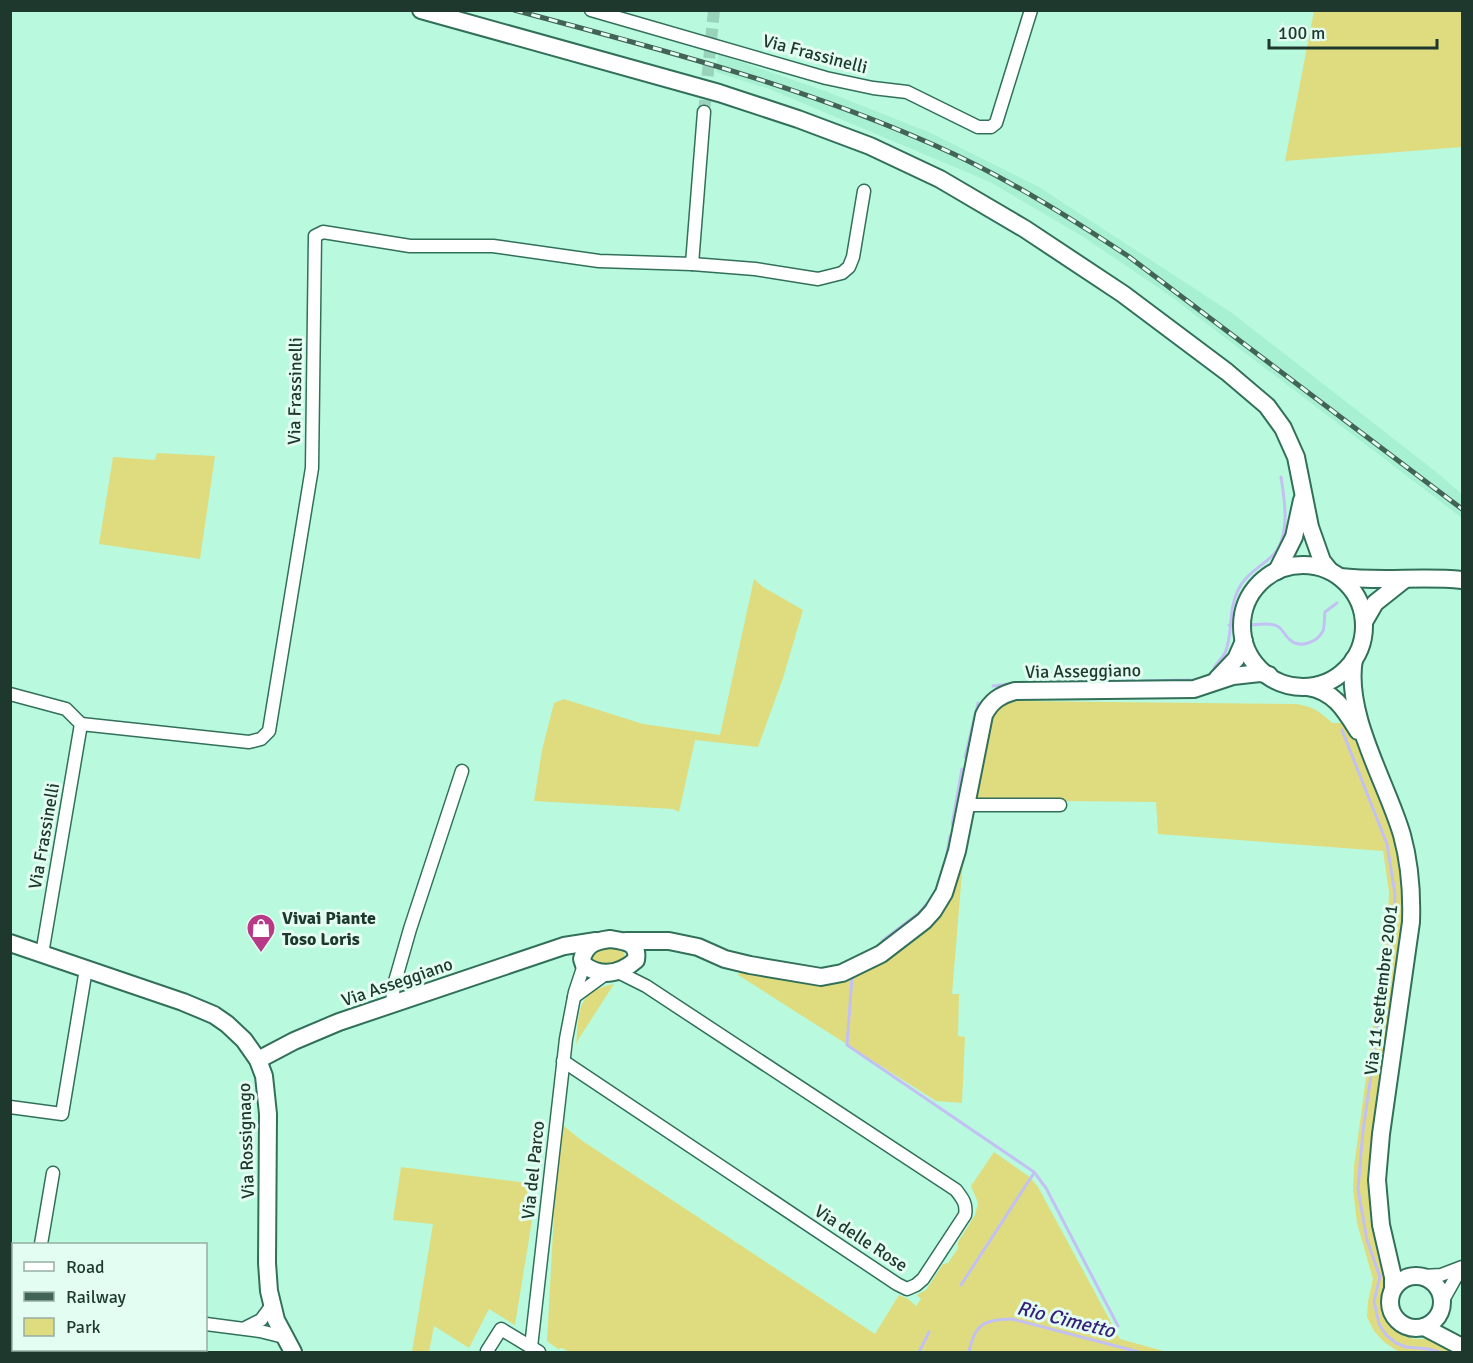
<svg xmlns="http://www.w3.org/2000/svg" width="1473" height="1363" font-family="Signika,sans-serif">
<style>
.built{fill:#a7f0d2}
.green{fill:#dedc7f}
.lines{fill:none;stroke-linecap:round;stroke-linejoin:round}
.stream{stroke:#c3c1f3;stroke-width:3}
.street-tunnel{stroke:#9ad3bc;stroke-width:12;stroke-dasharray:12 6;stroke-linecap:butt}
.street-casing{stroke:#32705a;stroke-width:15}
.secondary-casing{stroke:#32705a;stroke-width:20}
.street{stroke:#fff;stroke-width:12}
.secondary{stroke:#fff;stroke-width:16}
.rail-casing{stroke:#416457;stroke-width:5}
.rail{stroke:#e4fdf2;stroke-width:3;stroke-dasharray:9;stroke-linecap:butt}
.labels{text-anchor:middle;stroke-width:6;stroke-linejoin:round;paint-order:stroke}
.street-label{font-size:18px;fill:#1e382e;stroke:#e4fdf2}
.poi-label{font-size:18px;font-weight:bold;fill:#1e382e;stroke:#e4fdf2;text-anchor:start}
.water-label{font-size:20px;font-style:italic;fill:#361f7b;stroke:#e4fdf2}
</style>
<rect width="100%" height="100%" fill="#b9fadf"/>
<path class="built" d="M718,54L825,91L931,133L1039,187L1232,313L1435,471L1462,494V518L1169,295L1082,236L990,182L769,89L716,72Z"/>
<g class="green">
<path d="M1314,11H1462V147L1285,161Z"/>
<path d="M157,453L215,456L200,559L99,544L113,457L155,460Z"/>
<path d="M754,579L763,587L803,610L783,678L758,747L695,740L679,812L673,809L534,801L542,750L554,703L564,699L643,724L720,735Z"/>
<path d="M1016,701L1296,704C1312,706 1321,712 1332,723H1346L1356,741L1394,838L1403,883V923L1372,1142L1369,1191L1370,1218L1376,1243L1384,1265L1386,1281L1383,1308L1390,1325L1404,1336L1415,1339H1432L1454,1352H1399L1384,1342L1374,1331L1367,1317L1368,1301L1373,1279L1357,1223L1353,1190L1354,1166L1388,916L1389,892L1383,851L1158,834L1156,802L973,800L992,717C999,707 1005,704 1016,701Z"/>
<path d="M964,849L952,994H959L958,1036L965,1037L962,1103L936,1101L738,975L743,967L765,973L843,969L927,915Z"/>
<path d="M602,948H617L624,953L625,957C617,967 605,966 594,962C591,955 596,951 602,948Z"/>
<path d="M614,984L578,1040L576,1045C579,1013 576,991 614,984Z"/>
<path d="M559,1122L581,1140L875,1334L899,1295L908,1299L916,1306L921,1299L917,1295L926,1290L943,1264L948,1263L958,1248V1242L975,1215L978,1203L971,1186L994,1152L1031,1178L1038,1187L1120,1339L1167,1352H569L562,1348L558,1349L547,1341Z"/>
<path d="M401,1167L528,1183L527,1194L536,1196L515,1325L489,1309L469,1348L434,1326L429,1352H412L433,1224L393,1220Z"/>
</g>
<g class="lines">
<g class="stream">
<path d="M1229,625H1235"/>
<path d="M1249,625C1257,625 1270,622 1277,626C1283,629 1285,636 1290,640C1301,649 1317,642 1323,631C1325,625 1324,618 1325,612L1337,603"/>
<path d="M1214,668C1217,663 1222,658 1225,653C1233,635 1228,610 1238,590C1245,575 1259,568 1271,557C1291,539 1285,501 1281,477"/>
<path d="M1142,681L1190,680"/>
<path d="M993,686L1017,683L1134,681"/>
<path d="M1342,730L1387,844L1395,894L1394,915L1363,1131L1358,1189L1367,1240L1380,1277L1374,1301L1379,1324L1386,1335L1396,1343L1406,1347L1428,1349L1440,1352"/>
<path d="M965,757L978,703"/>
<path d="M952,825L962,769"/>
<path d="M945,864L950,836"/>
<path d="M882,941L919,913L930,900"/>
<path d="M863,972L852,978L847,1045L1034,1172L1046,1188L1118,1326"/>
<path d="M961,1285L1034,1173"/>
<path d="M919,1352L929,1332"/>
<path d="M969,1352C974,1325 984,1319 1012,1319L1139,1352"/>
</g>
<path class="street-tunnel" d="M704,112L714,10"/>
<g class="street-casing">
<g id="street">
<path d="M591,10L826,78L873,88L907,92L978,127H991L996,123L1031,10"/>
<path d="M692,264L704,112"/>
<path d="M10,694L66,709L81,724"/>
<path d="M966,805H1060"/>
<path d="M42,954L81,724L249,742L261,739L269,731L312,468L315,236L323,232L410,246H493L599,261L692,264L755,269L818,279L842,273L849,267L853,257L864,191"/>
<path d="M574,997L607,973"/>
<path d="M392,1003L394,985L410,929L462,771"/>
<path d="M563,1061L897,1284L907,1289L916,1285L923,1279L965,1215C967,1204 963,1199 956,1190L646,986L618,972"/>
<path d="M10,1107L62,1114L86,969"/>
<path d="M41,1244L53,1173"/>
<path d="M1423,1276L1441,1275L1462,1267"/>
<path d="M10,1282H14"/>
<path d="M1443,1300L1461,1268"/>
<path d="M206,1324L260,1331L284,1337"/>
<path d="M245,1328L261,1320L272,1305"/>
<path d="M531,1347L566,1039L575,992L584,965"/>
<path d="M487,1351L501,1329L539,1352"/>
<path d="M116,1352V1350"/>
</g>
</g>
<g class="secondary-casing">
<g id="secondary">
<path d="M421,10L719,93L798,119L870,146L940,179L1025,229L1123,294L1227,372L1267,406L1283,428L1296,457L1310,527L1322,561L1330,571"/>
<circle cx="1303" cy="626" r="61"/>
<path d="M1277,571L1294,537L1302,500"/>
<path d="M1340,577C1381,582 1421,576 1462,580"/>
<path d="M1364,622L1375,603L1404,580"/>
<path d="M1354,659C1344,715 1387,783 1402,835C1410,864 1412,893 1411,922L1381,1134L1377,1180L1381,1225L1393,1277V1288"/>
<path d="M1217,679L1236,659L1244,641"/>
<path d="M1308,687C1334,691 1345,710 1358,731"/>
<path d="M610,939C624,941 639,942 636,960C620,974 602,978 584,965L582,959C586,944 595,941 610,939Z"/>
<path d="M626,941H669L698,947L725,959L750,965L821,977L842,973L881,954L924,921L933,911L944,893L957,851L984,715C991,701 1000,695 1015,691L1194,689L1233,676L1260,673L1269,675"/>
<path d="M10,943L183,1002L214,1015L227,1024L244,1040L258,1060L264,1076L268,1114L267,1263L269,1291L276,1320L293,1352"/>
<path d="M258,1060L294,1041L339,1022L564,946L596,941"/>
<circle cx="1416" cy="1302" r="26"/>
<path d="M1424,1327L1462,1347"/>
</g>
</g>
<use href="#street" class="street"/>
<use href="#secondary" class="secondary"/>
<g class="rail-casing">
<path id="rail" d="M514,10C656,48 799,85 934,145C1002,175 1066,215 1128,256L1462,509"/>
</g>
<use href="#rail" class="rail"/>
</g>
<defs>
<g id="shop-pin" transform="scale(1.5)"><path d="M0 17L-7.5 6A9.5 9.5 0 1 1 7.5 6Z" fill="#b83a87" stroke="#e4fdf2"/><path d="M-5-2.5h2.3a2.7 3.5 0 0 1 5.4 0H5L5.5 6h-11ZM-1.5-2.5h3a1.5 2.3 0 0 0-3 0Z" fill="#fff"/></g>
</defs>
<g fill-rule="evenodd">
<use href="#shop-pin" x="261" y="928"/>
</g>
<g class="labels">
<g class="street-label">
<text transform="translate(815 54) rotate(15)" y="6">Via Frassinelli</text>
<text transform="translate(295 391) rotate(-89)" y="6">Via Frassinelli</text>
<text transform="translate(1083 671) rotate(-1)" y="6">Via Asseggiano</text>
<text transform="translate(44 836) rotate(-80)" y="6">Via Frassinelli</text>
<text transform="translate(397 982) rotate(-19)" y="6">Via Asseggiano</text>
<text transform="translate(1381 990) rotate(-83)" y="6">Via 11 settembre 2001</text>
<text transform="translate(246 1141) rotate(-92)" y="6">Via Rossignago</text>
<text transform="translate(533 1170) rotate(-84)" y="6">Via del Parco</text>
<text transform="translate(861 1238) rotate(33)" y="6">Via delle Rose</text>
</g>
<g class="poi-label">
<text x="282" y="924">Vivai Piante<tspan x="282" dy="21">Toso Loris</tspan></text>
</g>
<g class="water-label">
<text transform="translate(1066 1319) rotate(14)" y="7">Rio Cimetto</text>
</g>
</g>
<rect width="1473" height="1363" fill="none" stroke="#1e382e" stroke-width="24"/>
<rect x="12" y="1243" width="195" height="108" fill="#e4fdf2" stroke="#95aea4" stroke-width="1.5"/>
<rect x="24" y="1262" width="30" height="9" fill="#ffffff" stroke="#95aea4" stroke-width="1.5"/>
<text x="66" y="1273" font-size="18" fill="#1e382e">Road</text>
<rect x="24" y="1292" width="30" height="9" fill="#416457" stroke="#95aea4" stroke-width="1.5"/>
<text x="66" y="1303" font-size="18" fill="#1e382e">Railway</text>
<rect x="24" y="1318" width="30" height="18" fill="#dedc7f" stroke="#95aea4" stroke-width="1.5"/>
<text x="66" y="1333" font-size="18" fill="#1e382e">Park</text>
<path d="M1269 39v9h168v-9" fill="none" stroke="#1e382e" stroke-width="3"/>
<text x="1278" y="39" font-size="18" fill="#1e382e" stroke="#e4fdf2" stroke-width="4.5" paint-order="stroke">100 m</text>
</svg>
